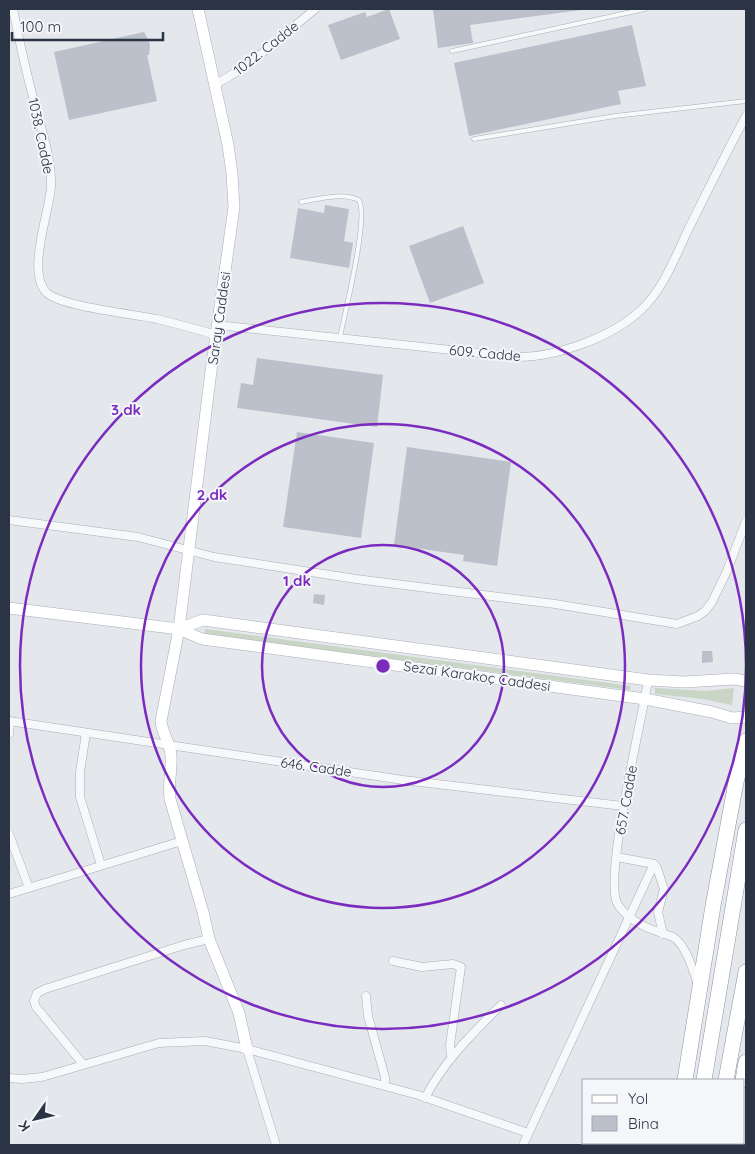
<svg xmlns="http://www.w3.org/2000/svg" width="755" height="1154" font-family="Quicksand,sans-serif">
<style>
.green{fill:#c9d6c5}
.building{fill:#bbc0ca}
.lines{fill:none;stroke-linecap:round;stroke-linejoin:round}
.lane-casing{stroke:#a9aeb7;stroke-width:5}
.street-casing{stroke:#a9aeb7;stroke-width:9}
.secondary-casing{stroke:#a9aeb7;stroke-width:12}
.highway-casing{stroke:#8b94a3;stroke-width:16}
.lane{stroke:#f7f8fa;stroke-width:4}
.street{stroke:#f7f8fa;stroke-width:8}
.secondary{stroke:#fff;stroke-width:11}
.highway{stroke:#fff;stroke-width:15}
.ring{fill:none;stroke:#7b2cbf;stroke-width:2.5}
.labels{text-anchor:middle;stroke-width:4;stroke-linejoin:round;paint-order:stroke}
.street-label{font-size:14px;fill:#2b3445;stroke:#f4f6f9}
.centre{fill:#7b2cbf;stroke:#f4f6f9;stroke-width:2.5}
.ring-label{font-size:15px;text-anchor:middle;font-weight:bold;fill:#7b2cbf;stroke:#f4f6f9;stroke-width:4;stroke-linejoin:round;paint-order:stroke}
</style>
<rect width="100%" height="100%" fill="#e4e7ec"/>
<g class="green">
<path d="M205,629L631,686L630,690L205,634Z"/>
<path d="M655,688L706,691L734,688L732,705L703,699L655,694Z"/>
</g>
<g class="building">
<path d="M389,9L400,39L341,60L328,25L365,12L367,17Z"/>
<path d="M433,9H581V10L470,25L473,43L438,48Z"/>
<path d="M632,25L646,86L618,91L621,104L469,136L454,63Z"/>
<path d="M144,32L149,41L150,46L149,55H147L157,101L69,120L54,52Z"/>
<path d="M325,205L349,209L344,241L353,243L349,268L290,258L298,208L324,213Z"/>
<path d="M463,226L484,283L430,303L409,246Z"/>
<path d="M257,358L383,375L377,427L237,408L241,383L253,385Z"/>
<path d="M297,432L374,443L361,538L283,527Z"/>
<path d="M407,447L511,462L497,566L463,561L464,555L394,545Z"/>
<path d="M314,594L325,595L324,605L313,603Z"/>
<path d="M702,651H712L713,662L702,663Z"/>
</g>
<g class="lines">
<g class="lane-casing">
<g id="lane">
<path d="M452,51L645,9"/>
<path d="M474,139L615,116L746,101"/>
<path d="M301,202C319,199 341,192 359,200C369,218 345,312 340,337"/>
</g>
</g>
<g class="street-casing">
<g id="street">
<path d="M13,9C19,40 26,71 34,101C41,129 52,158 51,187C49,214 26,273 47,293C63,307 134,314 157,319C177,324 197,329 216,335"/>
<path d="M215,85L249,64L315,9"/>
<path d="M217,325L517,357C557,357 613,337 642,309C664,288 675,257 688,230C707,192 726,153 746,116"/>
<path d="M9,520L138,537L214,557L356,579L555,604L677,624L698,616L705,611L712,602L727,571L746,521"/>
<path d="M648,680C643,717 602,881 618,905C628,919 643,927 659,932C663,934 669,935 673,937C687,946 692,969 698,984"/>
<path d="M9,721L403,780L623,806"/>
<path d="M86,733L80,772V797L101,865"/>
<path d="M9,734L10,721"/>
<path d="M9,834L29,888"/>
<path d="M617,857L654,864L657,868L664,889L658,912L663,934"/>
<path d="M9,894L182,841"/>
<path d="M393,961L422,967L453,964L461,967L450,1045L451,1057"/>
<path d="M366,996L368,1016L385,1077V1086"/>
<path d="M247,1049L418,1095L528,1133"/>
<path d="M83,1064L36,1007L34,1001L37,993L45,989L184,945L209,939"/>
<path d="M9,1078L22,1079L42,1077L159,1043L205,1041L247,1049L276,1145"/>
<path d="M425,1098C444,1061 472,1034 501,1005"/>
<path d="M523,1145L654,864"/>
</g>
</g>
<g class="secondary-casing">
<g id="secondary">
<path d="M198,9L228,145L232,174L234,207L211,371L179,629L161,721C162,733 170,743 171,755C172,770 168,783 170,799L203,912L209,939L239,1013L247,1049"/>
<path d="M9,608L179,629L202,639L645,699L712,712L732,718L746,717"/>
<path d="M179,629L203,620L648,680L684,682L733,679L746,681"/>
</g>
</g>
<g class="highway-casing">
<g id="highway">
<path d="M685,1080L713,906L736,782L746,741"/>
<path d="M704,1080L746,830"/>
<path d="M726,1080L746,972"/>
<path d="M743,1080L746,1062"/>
<path d="M673,1145L674,1143"/>
<path d="M692,1145L693,1143"/>
<path d="M714,1145L715,1143"/>
<path d="M731,1145L732,1143"/>
</g>
</g>
<use href="#lane" class="lane"/>
<use href="#street" class="street"/>
<use href="#secondary" class="secondary"/>
<use href="#highway" class="highway"/>
</g>
<g class="ring">
<circle cx="383" cy="666" r="121"/>
<circle cx="383" cy="666" r="242"/>
<circle cx="383" cy="666" r="363"/>
</g>
<g class="labels">
<g class="street-label">
<text transform="translate(266 48) rotate(-38)" y="5">1022. Cadde</text>
<text transform="translate(41 136) rotate(78)" y="5">1038. Cadde</text>
<text transform="translate(219 318) rotate(-82)" y="5">Saray Caddesi</text>
<text transform="translate(485 353) rotate(5)" y="5">609. Cadde</text>
<text transform="translate(477 676) rotate(8)" y="5">Sezai Karakoç Caddesi</text>
<text transform="translate(316 767) rotate(8)" y="5">646. Cadde</text>
<text transform="translate(626 800) rotate(-80)" y="5">657. Cadde</text>
</g>
</g>
<circle cx="383" cy="666" r="8" class="centre"/>
<g class="ring-label">
<text x="126" y="415">3 dk</text>
<text x="212" y="500">2 dk</text>
<text x="297" y="586">1 dk</text>
</g>
<rect width="755" height="1154" fill="none" stroke="#2b3445" stroke-width="20"/>
<rect x="582" y="1079" width="162" height="65" fill="#f4f6f9" stroke="#a4a8b1"/>
<rect x="592" y="1095" width="25" height="8" fill="#ffffff" stroke="#a4a8b1"/>
<text x="628" y="1104" font-size="15" fill="#2b3445">Yol</text>
<rect x="592" y="1116" width="25" height="15" fill="#bbc0ca" stroke="#a4a8b1"/>
<text x="628" y="1129" font-size="15" fill="#2b3445">Bina</text>
<g transform="translate(35 1119) rotate(236)" stroke="#f4f6f9" stroke-width="4" paint-order="stroke">
<path d="M0-4L9 19L0 12L-9 19Z" fill="#2b3445"/>
<text y="-8" font-size="14" font-weight="bold" text-anchor="middle" fill="#2b3445">K</text>
</g>
<path d="M12 32v8h151v-8" fill="none" stroke="#2b3445" stroke-width="2.5"/>
<text x="20" y="32" font-size="15" fill="#2b3445" stroke="#f4f6f9" stroke-width="4" paint-order="stroke">100 m</text>
</svg>
